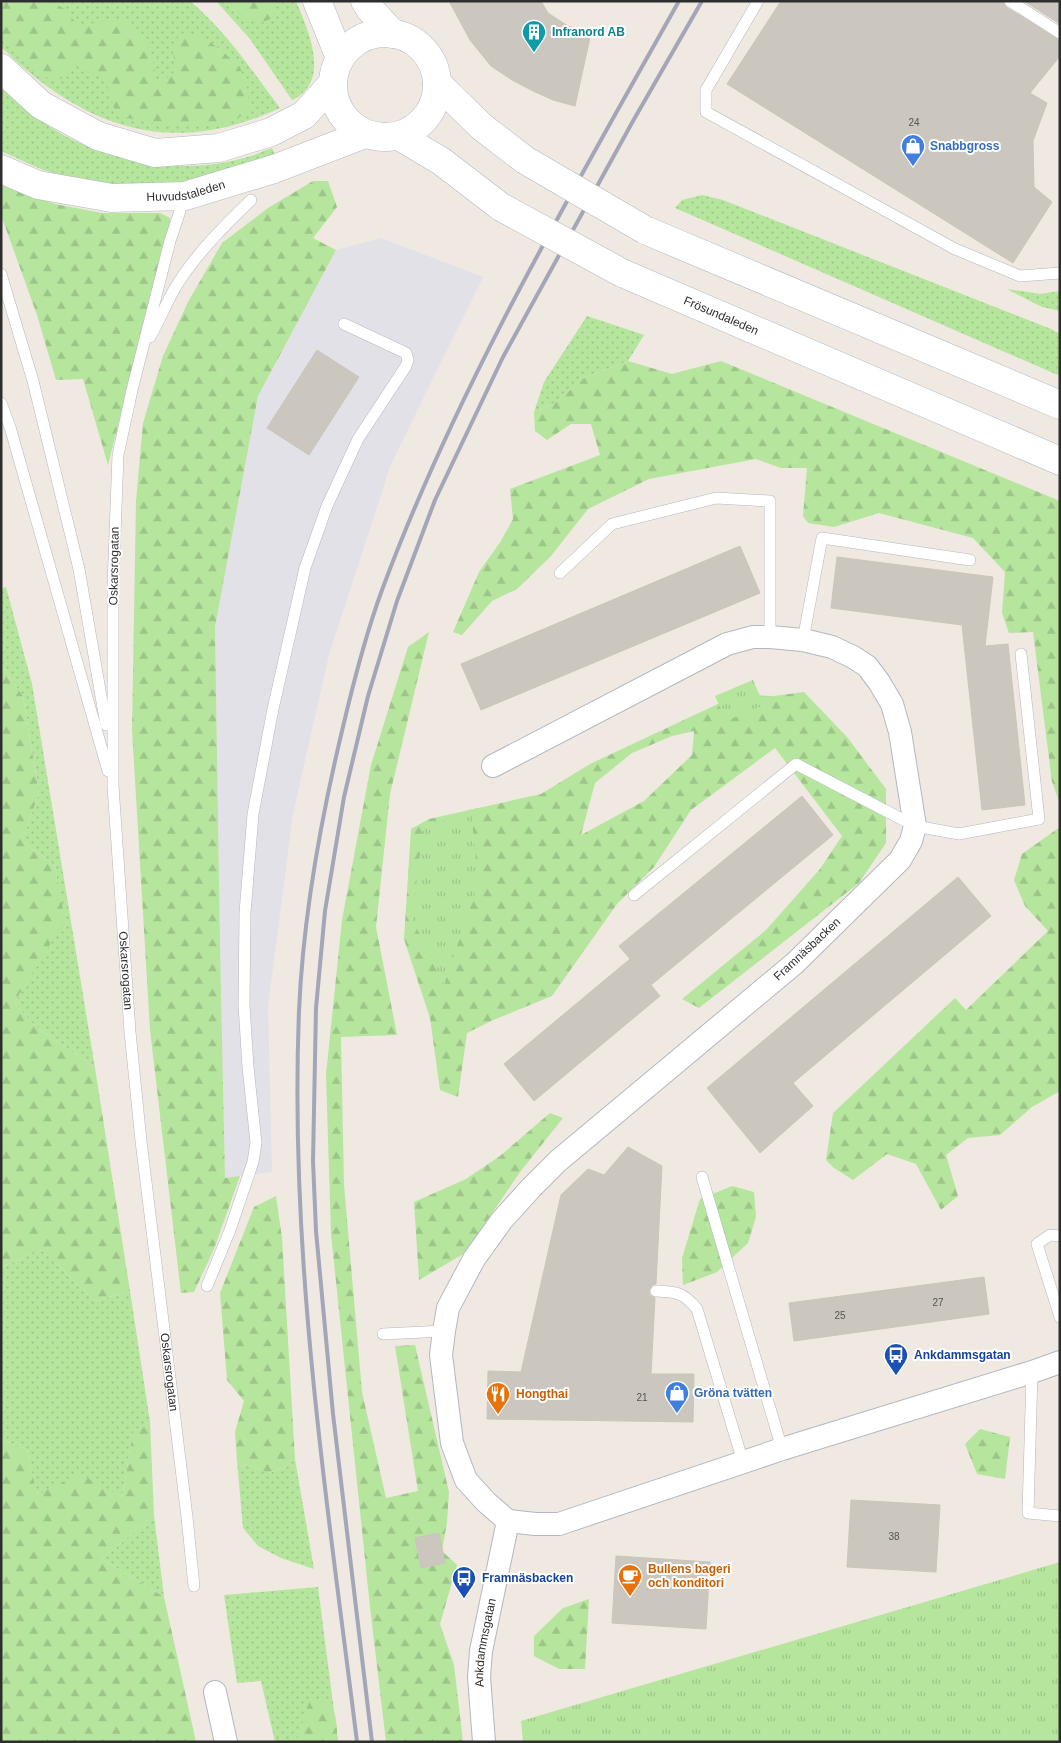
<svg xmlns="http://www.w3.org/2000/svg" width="1061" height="1743" font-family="Arial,sans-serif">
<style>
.industrial{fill:#e3e1e8}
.grass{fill:url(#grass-dots)}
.forest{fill:url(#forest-firs);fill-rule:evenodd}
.park{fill:url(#park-tufts)}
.building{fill:#cbc7bf;stroke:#cbc5ba}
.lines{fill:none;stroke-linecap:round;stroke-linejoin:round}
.lane-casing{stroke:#b4b7c1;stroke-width:12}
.street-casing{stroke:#b4b7c1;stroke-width:24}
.secondary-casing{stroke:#b4b7c1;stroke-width:29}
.lane{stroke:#fff;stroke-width:11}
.street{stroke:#fff;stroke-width:22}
.secondary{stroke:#fff;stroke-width:28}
.rail{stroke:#a3a6b8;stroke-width:4}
.secondary-bridge-casing{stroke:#b4b7c1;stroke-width:29;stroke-linecap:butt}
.secondary-bridge{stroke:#fff;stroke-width:28}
.labels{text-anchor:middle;stroke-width:4;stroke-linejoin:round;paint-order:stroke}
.number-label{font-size:10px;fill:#555452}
.culture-label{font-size:12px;font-weight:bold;fill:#0d838f;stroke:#fff;text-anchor:start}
.shop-label{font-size:12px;font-weight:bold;fill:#366cbe;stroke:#fff;text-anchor:start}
.street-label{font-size:12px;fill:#2e2e2e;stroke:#fff}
.transit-label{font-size:12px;font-weight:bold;fill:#164399;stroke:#fff;text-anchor:start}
.food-label{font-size:12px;font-weight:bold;fill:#c56008;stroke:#fff;text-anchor:start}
</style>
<defs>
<pattern id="grass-dots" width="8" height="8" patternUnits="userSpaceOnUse" patternTransform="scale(1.25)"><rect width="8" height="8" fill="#b6e59e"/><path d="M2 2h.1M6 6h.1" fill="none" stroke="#9dc588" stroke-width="1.8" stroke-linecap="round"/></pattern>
<pattern id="forest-firs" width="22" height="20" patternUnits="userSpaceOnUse" patternTransform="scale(1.25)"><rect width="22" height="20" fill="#b6e59e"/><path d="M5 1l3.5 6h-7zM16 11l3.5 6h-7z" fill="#9dc588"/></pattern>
<pattern id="park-tufts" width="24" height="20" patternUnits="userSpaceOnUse" patternTransform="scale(1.25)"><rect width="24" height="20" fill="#b6e59e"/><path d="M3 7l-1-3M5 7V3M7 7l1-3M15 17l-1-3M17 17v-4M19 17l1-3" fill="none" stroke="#9dc588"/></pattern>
</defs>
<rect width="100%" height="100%" fill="#efe9e1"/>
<path class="industrial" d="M381,238L483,277L391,464L329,655L293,814L268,1006L272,1172L225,1178L220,944L215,627L258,396L336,250Z"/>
<g class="grass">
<path d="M1,1H190C226,31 252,71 280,108C170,159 84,128 1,47Z"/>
<path d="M216,1H296C308,30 332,82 292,100L250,39Z"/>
<path d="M1,88C21,105 45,126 69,138C124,165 191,175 251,156C258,154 265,150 272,148L275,155L161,189L111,188L43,170L1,151Z"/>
<path d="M702,195L723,200L1051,329L1060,334V376L675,208L682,200Z"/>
<path d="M1007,289L1040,294L1060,291V311L1042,307Z"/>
<path d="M587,316L644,335L628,361L584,378L555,403L534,412L544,382Z"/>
<path d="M6,587L32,684L95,1068L34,1025L14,1003L64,920L55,866L22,841L39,793L23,696L1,666V589Z"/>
<path d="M42,1250L95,1301L130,1291L150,1422L133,1432L122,1497L37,1496L27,1449L1,1440V1267Z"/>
<path d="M295,1459L314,1569L281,1558L258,1546L243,1528L237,1461L269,1473L286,1467Z"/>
<path d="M154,1515L164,1597L102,1559Z"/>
<path d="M318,1587L338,1742H275L261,1681L237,1683L224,1595Z"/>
</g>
<g class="forest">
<path d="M1,1H50L65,9L78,26L102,22L126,21L151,50L157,85L177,70L173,53L179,33L203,37L222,51L240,67L248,91L249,113C242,115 235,119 228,122C198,130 144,125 116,114L105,80L74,64L65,78L51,80L30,66L1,34Z"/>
<path d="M230,1H276L273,18L257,24L239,14Z"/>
<path d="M313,181H328L337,207L313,238L336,250L258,396L215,627L220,944L225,1178L240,1176L214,1249L194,1292L181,1293L150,1030L132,730L136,501L143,423L163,356L188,302L222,243L268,208Z"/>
<path d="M1,182L55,204L102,213H160L170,218V222L108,465L83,379L56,380L37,315L1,215Z"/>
<path d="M628,361L672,374L721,361L1060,501V804L1052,782L1033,632L1009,633L1002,613L1005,572L973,538L879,513L834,527L808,523L803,516L807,468H781L756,459L649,479L588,509L551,556L517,589L492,601L462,635L453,632L479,572L501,541L513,519L510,489L600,455L591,424H571L547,440L535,431L534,412L555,403L584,378Z"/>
<path d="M429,632L390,794L376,927L397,1035L341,1037L344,1185L362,1392L386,1498L418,1491L395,1346L415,1345L449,1492L447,1522L442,1551L457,1565L440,1624L454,1665L463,1742H386L370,1607L331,1234L326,1075L342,920L371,765L408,647Z"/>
<path d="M1,666L23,696L39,793L22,841L55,866L65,920L14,1003L34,1025L95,1068L130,1291L95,1301L42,1250L1,1267Z"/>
<path d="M804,692L847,737L886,789V843L859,883L699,1008L682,999L766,930L820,869L842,836L775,748L691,810L654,867L617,904L552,996L491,1021L467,1033L458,1097L440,1090L430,1018L404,939L411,829L429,819L541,794L590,764L737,695L774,696ZM694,731L692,755L644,801L581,835L595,783L632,753L672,736Z"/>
<path d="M1060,827V1091L1032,1107L1000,1135L968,1138L946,1155L958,1196L941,1210L916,1164L887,1154L853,1180L834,1168L826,1160L833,1113L955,998L966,1010L1048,931L1025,906L1014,880L1022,854Z"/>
<path d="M550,1113L563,1118L520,1172L465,1253L419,1280L414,1202L466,1179L500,1156Z"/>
<path d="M732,1186L754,1192L756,1217L748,1243L717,1272L683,1285L682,1258L700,1199Z"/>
<path d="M276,1196L282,1238L295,1459L286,1467L268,1473L237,1461L235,1432L244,1401L227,1380L220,1293L254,1207Z"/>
<path d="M150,1422L154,1515L102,1559L164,1597L196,1742H1V1440L27,1449L37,1495L80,1474L122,1497L133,1432Z"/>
<path d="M980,1429L1010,1437L1005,1479L977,1474L965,1444Z"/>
<path d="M589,1599L585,1669H559L534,1656V1636L563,1608Z"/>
<path d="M311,1697C340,1706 335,1715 338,1742H296Z"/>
</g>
<g class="park">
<path d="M753,680L764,705L726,721L715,696Z"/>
<path d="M471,809L478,884L444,985L412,918L423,830Z"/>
<path d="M1060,1562V1742H523L521,1721Z"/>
</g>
<g class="building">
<path d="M449,1H541L548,13L568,26L591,33L575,106L553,100L533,91L512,80L491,66L470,40Z"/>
<path d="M781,1H1003L1006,7L1060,40V56L1030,93L1047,103L1033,141L1034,187L1052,202L1013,263L727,84Z"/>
<path d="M1024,1H1060V24Z"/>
<path d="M317,350L359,377L309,455L267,428Z"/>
<path d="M740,546L760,593L481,710L461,664Z"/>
<path d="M837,557L993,577L985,646L1008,644L1025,805L982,810L962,625L831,608Z"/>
<path d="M802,796L833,835L651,985L660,996L534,1101L504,1064L630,959L619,946Z"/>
<path d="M958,877L991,916L793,1083L813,1106L760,1153L707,1088Z"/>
<path d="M628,1147L662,1166L656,1284L652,1285L649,1290L650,1295L655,1298L651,1374H694L693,1422L487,1419L488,1371L521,1372L561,1195L588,1169L604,1175Z"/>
<path d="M984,1277L989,1314L794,1341L789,1303Z"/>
<path d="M851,1500L940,1505L936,1572L847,1567Z"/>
<path d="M439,1533L445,1563L421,1568L415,1538Z"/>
<path d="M616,1556L710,1562L706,1629L612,1623Z"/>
</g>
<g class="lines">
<g class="lane-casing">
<g id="lane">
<path d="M758,1L706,90V112L955,249L1020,276L1060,273"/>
<path d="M1010,1L1060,33"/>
<path id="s1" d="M180,211L170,241L132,390L118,455L113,586V786L130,1032L141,1141L187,1517L194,1586"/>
<path d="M1,274L33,381L79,569L106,725"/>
<path d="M150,337C159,321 166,304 175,288C195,255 223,227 251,200"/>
<path d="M1,403L10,427L108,771"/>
<path d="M560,573L612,524L716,498L770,501V637"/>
<path d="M803,640L822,538L970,560"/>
<path d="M634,895L796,764L915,826L959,834L1039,819L1021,654"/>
<path d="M702,1177L782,1449"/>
<path d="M1060,1236L1050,1235L1037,1244L1060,1317"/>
<path d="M207,1286L230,1230L253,1162L256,1143L248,1067L244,1005L245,913L253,814L273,709L305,568L327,506L358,439L406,366L408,360L406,353L344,324"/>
<path d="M656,1291C677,1292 683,1292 697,1309L743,1462"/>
<path d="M383,1334L444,1331"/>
<path d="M1032,1372L1028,1513L1060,1516"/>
</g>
</g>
<g class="street-casing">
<g id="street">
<path d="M493,766L727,644L753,637H770L803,640L832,647L853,657L867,666L879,682L892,704L900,732L915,826L911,841L900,860L795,963L558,1161L531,1188L502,1220L474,1259L448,1308L444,1331L441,1355L452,1443L466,1480L486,1502L508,1521"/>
<path d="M508,1521L535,1524H559L782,1449L1032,1372L1060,1362"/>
<path d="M215,1692L226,1742"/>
<path id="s2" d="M484,1742L479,1677L481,1651L508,1521"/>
</g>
</g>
<g class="secondary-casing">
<g id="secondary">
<path d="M317,1L340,58"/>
<path d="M365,1L370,9L393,34"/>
<circle cx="385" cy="85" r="52"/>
<path d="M1,68L41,105L98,136L155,153L219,148L271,132L304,115L332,84"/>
<path d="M437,83L482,127L525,160"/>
<path d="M399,136L441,161L501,207"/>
<path id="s3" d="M1,169L38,185L112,198L185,196L274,169L365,134"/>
<path d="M645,230L1060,405"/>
<path id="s4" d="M622,273L1060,461"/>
</g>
</g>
<use href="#lane" class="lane"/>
<use href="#street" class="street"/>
<use href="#secondary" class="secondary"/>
<g class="rail">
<path d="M357,1742C327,1500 289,1256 299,1011C303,917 320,823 342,731C353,684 365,636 382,590C458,385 572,192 679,1"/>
<path d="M372,1742L333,1414L316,1231L313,1161L316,1008L325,911L344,797L368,696L397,601L435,500L503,357L633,121L702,1"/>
</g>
<g class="secondary-bridge-casing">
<g id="secondary-bridge">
<path d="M525,160L645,230"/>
<path d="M501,207L622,273"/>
</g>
</g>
<use href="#secondary-bridge" class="secondary-bridge"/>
</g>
<defs>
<g id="building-pin" transform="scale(1.25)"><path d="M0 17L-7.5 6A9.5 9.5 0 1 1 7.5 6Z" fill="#0f9aa8" stroke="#fff"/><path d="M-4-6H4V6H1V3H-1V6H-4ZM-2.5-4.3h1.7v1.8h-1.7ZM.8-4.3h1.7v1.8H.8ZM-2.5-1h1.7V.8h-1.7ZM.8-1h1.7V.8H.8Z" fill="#fff"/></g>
<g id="shop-pin" transform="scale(1.25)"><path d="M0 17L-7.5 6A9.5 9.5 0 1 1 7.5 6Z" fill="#3f7fe0" stroke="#fff"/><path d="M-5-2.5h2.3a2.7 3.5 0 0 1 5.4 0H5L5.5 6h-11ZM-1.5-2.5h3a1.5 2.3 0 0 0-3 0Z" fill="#fff"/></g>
<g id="bus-pin" transform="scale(1.25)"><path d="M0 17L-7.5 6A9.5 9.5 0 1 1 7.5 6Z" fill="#1a4fb4" stroke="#fff"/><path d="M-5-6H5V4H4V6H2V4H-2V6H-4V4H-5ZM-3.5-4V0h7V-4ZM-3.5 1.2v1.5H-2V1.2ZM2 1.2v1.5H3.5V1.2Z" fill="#fff"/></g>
<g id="restaurant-pin" transform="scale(1.25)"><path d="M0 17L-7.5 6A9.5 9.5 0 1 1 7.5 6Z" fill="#e8710a" stroke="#fff"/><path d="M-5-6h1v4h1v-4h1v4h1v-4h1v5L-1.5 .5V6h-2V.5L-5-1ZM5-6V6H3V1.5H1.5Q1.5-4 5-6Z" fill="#fff"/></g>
<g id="cafe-pin" transform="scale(1.25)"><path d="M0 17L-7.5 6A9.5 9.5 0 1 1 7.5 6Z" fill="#e8710a" stroke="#fff"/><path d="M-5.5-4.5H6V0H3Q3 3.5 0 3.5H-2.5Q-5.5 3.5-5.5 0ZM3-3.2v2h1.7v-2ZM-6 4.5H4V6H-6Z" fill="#fff"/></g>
</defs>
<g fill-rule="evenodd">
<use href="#building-pin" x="534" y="32"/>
<use href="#shop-pin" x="913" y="146"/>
<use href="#bus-pin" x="896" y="1355"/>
<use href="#shop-pin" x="677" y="1393"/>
<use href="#restaurant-pin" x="498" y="1394"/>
<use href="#cafe-pin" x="630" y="1576"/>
<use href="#bus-pin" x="464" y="1578"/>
</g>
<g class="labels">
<g class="number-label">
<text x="914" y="126">24</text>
<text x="938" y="1306">27</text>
<text x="840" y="1319">25</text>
<text x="642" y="1401">21</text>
<text x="894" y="1540">38</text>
</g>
<g class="culture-label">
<text x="552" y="36">Infranord AB</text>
</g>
<g class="shop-label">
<text x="930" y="150">Snabbgross</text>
<text x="694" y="1397">Gröna tvätten</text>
</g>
<g class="street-label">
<text dy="4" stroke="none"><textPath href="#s3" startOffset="190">Huvudstaleden</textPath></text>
<text dy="4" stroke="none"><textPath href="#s4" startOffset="108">Frösundaleden</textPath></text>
<text transform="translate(114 566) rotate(-89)" y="4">Oskarsrogatan</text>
<text transform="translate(807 949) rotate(-43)" y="4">Framnäsbacken</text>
<text dy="4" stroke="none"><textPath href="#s1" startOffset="768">Oskarsrogatan</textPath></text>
<text dy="4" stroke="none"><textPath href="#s1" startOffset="1172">Oskarsrogatan</textPath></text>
<text dy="4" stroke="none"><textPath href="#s2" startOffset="100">Ankdammsgatan</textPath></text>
</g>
<g class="transit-label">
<text x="914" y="1359">Ankdammsgatan</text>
<text x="482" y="1582">Framnäsbacken</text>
</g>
<g class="food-label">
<text x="516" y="1398">Hongthai</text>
<text x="648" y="1573">Bullens bageri<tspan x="648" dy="14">och konditori</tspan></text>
</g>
</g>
<rect width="1061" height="1743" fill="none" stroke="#2e2e2e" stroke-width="5"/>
</svg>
